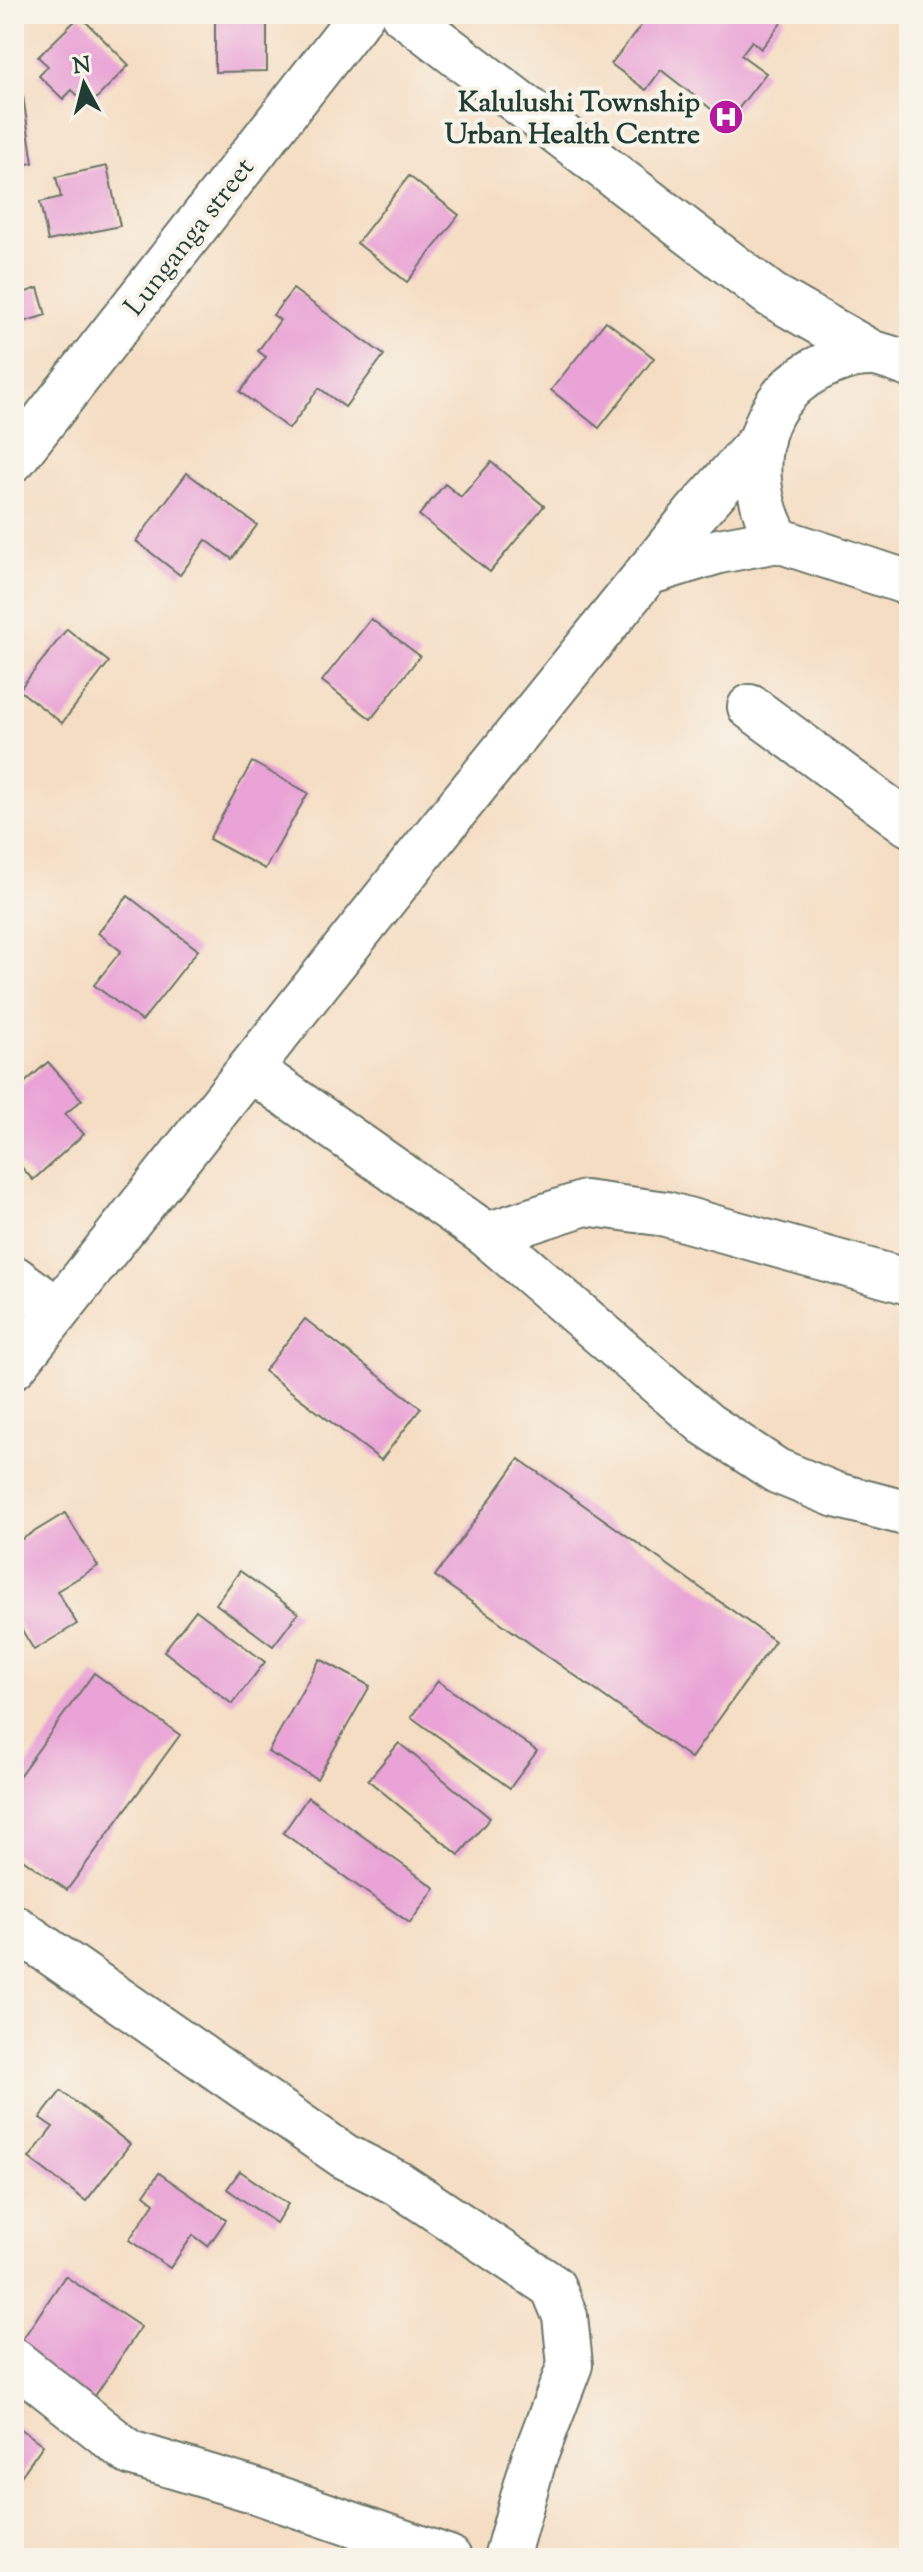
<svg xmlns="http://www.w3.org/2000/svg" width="923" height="2572" font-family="'Sorts Mill Goudy',serif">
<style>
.building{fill:#e9a3d6}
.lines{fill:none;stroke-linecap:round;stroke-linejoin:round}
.minor-casing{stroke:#6a7566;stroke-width:48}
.minor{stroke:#fff;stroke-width:44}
.labels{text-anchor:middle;stroke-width:8;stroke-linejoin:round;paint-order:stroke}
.poi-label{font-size:28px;font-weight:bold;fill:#1f3d34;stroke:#f7f3e8;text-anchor:end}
.street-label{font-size:28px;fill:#1f3d34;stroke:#f7f3e8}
</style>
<rect width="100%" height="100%" fill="#f7f3e8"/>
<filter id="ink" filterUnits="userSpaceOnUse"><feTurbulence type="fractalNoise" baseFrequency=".0125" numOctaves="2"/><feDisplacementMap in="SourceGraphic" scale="16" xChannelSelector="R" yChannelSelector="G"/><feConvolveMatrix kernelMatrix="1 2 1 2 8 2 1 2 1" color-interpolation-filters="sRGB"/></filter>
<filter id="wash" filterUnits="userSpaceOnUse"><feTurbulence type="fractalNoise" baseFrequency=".006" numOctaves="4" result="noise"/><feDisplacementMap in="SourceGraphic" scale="32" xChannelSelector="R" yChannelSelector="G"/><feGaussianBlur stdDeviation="1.8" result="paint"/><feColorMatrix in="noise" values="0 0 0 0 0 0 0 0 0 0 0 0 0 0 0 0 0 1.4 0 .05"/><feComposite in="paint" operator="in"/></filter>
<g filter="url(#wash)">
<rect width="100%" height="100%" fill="#f5ddc3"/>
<g id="blocks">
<g class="building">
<path d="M215,14H267V71L215,72Z"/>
<path d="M650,14H780L785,18L761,49L752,41L741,55L766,73L728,122L661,70L646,90L611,64Z"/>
<path d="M80,16L129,65L89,106L72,90L63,99L39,76L48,66L38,57Z"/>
<path d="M23,96L33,163L14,166V98Z"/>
<path d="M107,166L120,226L48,241L40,202L61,197L56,177Z"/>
<path d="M409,176L459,215L407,282L357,243Z"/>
<path d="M38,288L46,315L14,325V296Z"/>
<path d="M293,289L384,355L345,407L319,388L289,429L240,392L266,357L258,351L280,320L273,315Z"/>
<path d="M606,321L654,358L599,428L551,390Z"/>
<path d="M491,462L544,506L490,572L419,515L445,484L461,497Z"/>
<path d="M187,473L257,525L232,559L206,540L180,575L136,541Z"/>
<path d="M371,619L420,656L371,719L322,681Z"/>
<path d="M67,629L109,662L62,723L19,690Z"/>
<path d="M252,762L308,793L265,869L209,839Z"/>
<path d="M128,896L198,950L142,1021L94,985L121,951L98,933Z"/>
<path d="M48,1062L82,1100L65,1114L84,1134L33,1180L14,1159V1092Z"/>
<path d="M305,1319L421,1408L381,1460L264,1371Z"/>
<path d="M519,1459L775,1641L691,1758L435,1576Z"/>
<path d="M65,1513L98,1566L57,1591L77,1624L34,1650L14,1617V1544Z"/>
<path d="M240,1571L298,1613L273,1646L216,1604Z"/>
<path d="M196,1610L265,1662L232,1704L164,1651Z"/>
<path d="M320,1659L370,1686L317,1779L268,1752Z"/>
<path d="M94,1673L180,1735L67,1890L14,1853V1783Z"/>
<path d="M438,1681L537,1751L510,1788L411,1717Z"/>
<path d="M399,1743L490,1818L459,1855L368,1780Z"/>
<path d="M308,1797L435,1888L410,1923L283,1833Z"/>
<path d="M61,2091L130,2144L86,2201L29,2158L53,2127L40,2118Z"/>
<path d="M240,2171L288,2204L276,2223L227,2189Z"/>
<path d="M159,2173L226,2220L208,2246L193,2235L170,2268L129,2240L154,2203L144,2195Z"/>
<path d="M65,2276L141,2327L85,2411L16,2349Z"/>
<path d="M14,2424L43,2445L19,2479L14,2475Z"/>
</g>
</g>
</g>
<g filter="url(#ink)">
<use href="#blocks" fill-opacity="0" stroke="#6a7566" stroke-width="2"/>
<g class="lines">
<g class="minor-casing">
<g id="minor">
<path d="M403,14L771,295L874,354"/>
<path d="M909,365C898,361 885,355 874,354C854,353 832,361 815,370C751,405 745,483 778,540L909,583"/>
<path d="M14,459L362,14"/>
<path d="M647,573L719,551L778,540"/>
<path d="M750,707L909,824"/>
<path d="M250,1069L487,1235L706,1424L777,1471L836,1495L909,1514"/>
<path d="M487,1235L585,1203L666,1214L909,1282"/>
<path d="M14,1278L57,1309"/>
<path d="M14,1366L417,858L695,514L762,439"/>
<path d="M14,1927L344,2156L397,2183L553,2287L565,2316L570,2365L534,2459L506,2558"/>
<path d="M14,2361L130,2453L253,2490L449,2558"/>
</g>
</g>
<use href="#minor" class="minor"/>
</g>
</g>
<defs>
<g id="hospital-disc" transform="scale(1.8)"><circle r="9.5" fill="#b5179e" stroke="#f7f3e8"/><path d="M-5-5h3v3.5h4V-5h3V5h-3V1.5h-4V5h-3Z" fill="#fff"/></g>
</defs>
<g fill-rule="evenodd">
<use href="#hospital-disc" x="726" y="117"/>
</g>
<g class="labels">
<g class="poi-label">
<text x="700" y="111">Kalulushi Township<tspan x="700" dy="32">Urban Health Centre</tspan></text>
</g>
<g class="street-label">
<text transform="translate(188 236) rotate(-52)" y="10">Lunganga street</text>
</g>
</g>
<rect width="923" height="2572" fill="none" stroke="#f7f3e8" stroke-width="48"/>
<g transform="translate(84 84) rotate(353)" stroke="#f7f3e8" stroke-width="6" paint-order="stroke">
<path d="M0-6L14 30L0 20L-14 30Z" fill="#1f3d34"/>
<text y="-12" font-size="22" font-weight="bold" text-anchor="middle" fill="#1f3d34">N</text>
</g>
</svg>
